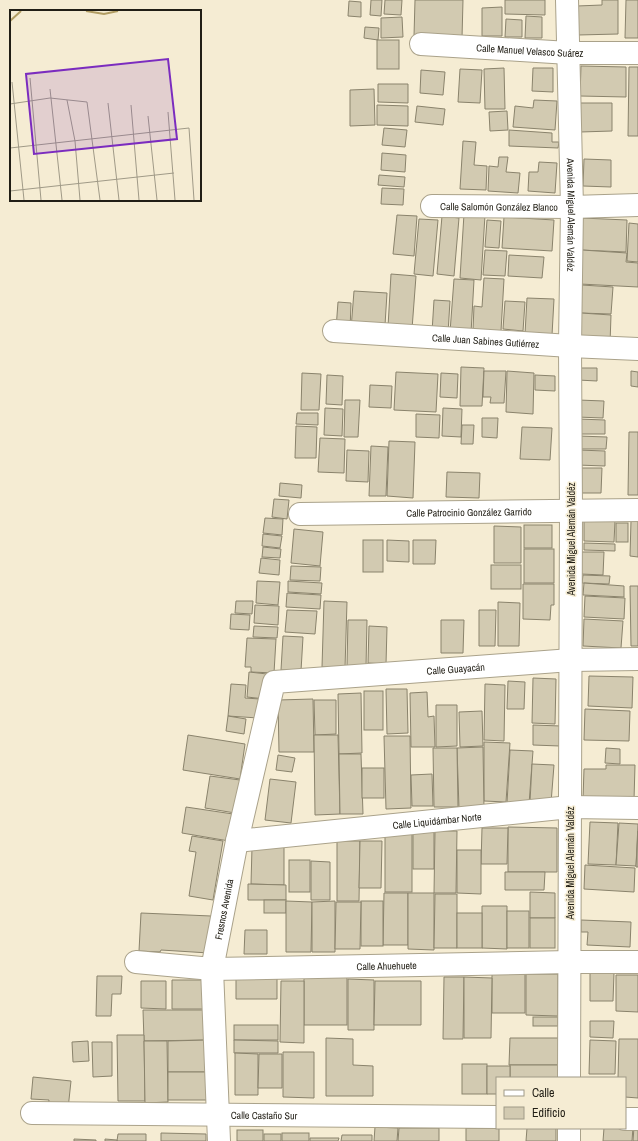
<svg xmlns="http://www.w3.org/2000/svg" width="638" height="1141" font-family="'Archivo Narrow',sans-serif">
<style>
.building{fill:#d2cab1;stroke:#8a836c}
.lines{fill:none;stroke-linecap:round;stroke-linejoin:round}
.minor-casing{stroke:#aaa28a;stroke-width:24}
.minor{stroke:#fff;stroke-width:22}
.labels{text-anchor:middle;stroke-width:3;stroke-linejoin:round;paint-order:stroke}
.street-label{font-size:10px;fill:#211e15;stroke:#f5ecd3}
.inset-river{fill:none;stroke:#b19d63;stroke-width:2}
.inset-road{fill:none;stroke:#a09a87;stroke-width:1}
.view{fill:#7b2cbf;fill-opacity:0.15;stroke:#7b2cbf;stroke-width:2}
.inset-edge{fill:none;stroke:#211e15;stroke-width:2}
</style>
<rect width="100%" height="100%" fill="#f5ecd3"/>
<g class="building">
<path d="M371,0H382L381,16L370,15Z"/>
<path d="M385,0H402L401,15L384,14Z"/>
<path d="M415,0H463L462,38L414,36Z"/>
<path d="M505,0H545V15L505,14Z"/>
<path d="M602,0H618V34L578,35L577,6L602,5Z"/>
<path d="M626,0H638V38H625Z"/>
<path d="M349,1L361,2V17L348,16Z"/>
<path d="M502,7V36H482V8Z"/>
<path d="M526,16L542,17V38H525Z"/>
<path d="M402,17L403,37L381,38V18Z"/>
<path d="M506,19L522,20V37H505Z"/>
<path d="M365,27L379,28L378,40L364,38Z"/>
<rect x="377" y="40" width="22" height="29"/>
<path d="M581,66L626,67V97L580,96Z"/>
<path d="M629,67H638V136H628Z"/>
<path d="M504,68L505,109H485L484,69Z"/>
<path d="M533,68H553V92L532,91Z"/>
<path d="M460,69L482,70L480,103L458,102Z"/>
<path d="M421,70L445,72L443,95L420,93Z"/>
<path d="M378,84H408V103L378,102Z"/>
<path d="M374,89L375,125L350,126V90Z"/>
<path d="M534,100L557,101L555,130L513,127L515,106L533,108Z"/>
<path d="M580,103H612V131L580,132Z"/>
<path d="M377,105L408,106V126L377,125Z"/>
<path d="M417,106L445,109L443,125L415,122Z"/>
<path d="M507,111L508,130L490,131L489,112Z"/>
<path d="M384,128L407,130L405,147L382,145Z"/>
<path d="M509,130L552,133V142H559L558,148L509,146Z"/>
<path d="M463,141L476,142L474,165L487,166L486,190L460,189Z"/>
<path d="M382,153L406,155L405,172L381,170Z"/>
<path d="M499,157H508L506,172L520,173L518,193L488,191L489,166L498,167Z"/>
<path d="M584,159L611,160V187L583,186Z"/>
<path d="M539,162L557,163L555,193L528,191L529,172H538Z"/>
<path d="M379,175L405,177L404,187L378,185Z"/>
<path d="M382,188L404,189L403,205L381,204Z"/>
<path d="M464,214L485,215L481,280L460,278Z"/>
<path d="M397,215L417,216L414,256L393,254Z"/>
<path d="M442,216L459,218L454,276L437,274Z"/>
<path d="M504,217L554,220L552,251L502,248Z"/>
<path d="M582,218L627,220L626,252L580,250Z"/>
<path d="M419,219L438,220L433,276L414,274Z"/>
<path d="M487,220L501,221L499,248L485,247Z"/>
<path d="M629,223L638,224V262L627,261Z"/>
<path d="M485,250L507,251L505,276L483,275Z"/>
<path d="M582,250L627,253L626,262L638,263V287L580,284Z"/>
<path d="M509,255L544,257L542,278L508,276Z"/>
<path d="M391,274L416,276L412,329L388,327Z"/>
<path d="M484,278L504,279L501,331L473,330L474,306L482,307Z"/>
<path d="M454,279L474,280L471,333L450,332Z"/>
<path d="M582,285L613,287L611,314L580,313Z"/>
<path d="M354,291L387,293L385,325L351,329Z"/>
<path d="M527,298L554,299L552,335L525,334Z"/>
<path d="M434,300L450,301L448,333L432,332Z"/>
<path d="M505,301L525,302L523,331L503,329Z"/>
<path d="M338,302L351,303L350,330L336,329Z"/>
<path d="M581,313L611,315L610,344L579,342Z"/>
<path d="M461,367L484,368L482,406H460Z"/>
<path d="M579,368H597V381L578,380Z"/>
<path d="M484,371H506L504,403H490L491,397H483Z"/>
<path d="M507,371L534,373L533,414L506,412Z"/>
<path d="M631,371L638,372V387L631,386Z"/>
<path d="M396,372L438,374L436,412L394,410Z"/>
<path d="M302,373L321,374L319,410H301Z"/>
<path d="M441,373L458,374L457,398L440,397Z"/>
<path d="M327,375L343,376L342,405L326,404Z"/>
<path d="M535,375L555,376V391L535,390Z"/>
<path d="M370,385L392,386L391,408L369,407Z"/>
<path d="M345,400H360L358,437H344Z"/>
<path d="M578,400L604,401L603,418L577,417Z"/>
<path d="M325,408L343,409L342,436L324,435Z"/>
<path d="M443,408L462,409L461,437L442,436Z"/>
<path d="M297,413H318V425L296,424Z"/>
<path d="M416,414L440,415L439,438L416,437Z"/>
<path d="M482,418H498L497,438L482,437Z"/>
<path d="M578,419L605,420V434H577Z"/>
<path d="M462,425H474L473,444H461Z"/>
<path d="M296,426L317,427L316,458H295Z"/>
<path d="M522,427L552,428L550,460L520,459Z"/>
<path d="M629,432H638V495H628Z"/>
<path d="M578,436L607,437L606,449H577Z"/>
<path d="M320,438L345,439L344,473L318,472Z"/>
<path d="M389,441L415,442L413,498L387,496Z"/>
<path d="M371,446L388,447L386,496H369Z"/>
<path d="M347,450L369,451L368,482L346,481Z"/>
<path d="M578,450L605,451V466L577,465Z"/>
<path d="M580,468H602L601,493H579Z"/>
<path d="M447,472L480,473L479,498L446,497Z"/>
<path d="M280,483L302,485L301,498L279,496Z"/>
<path d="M274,499L289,500L287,519L272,517Z"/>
<path d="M265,518L283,519L282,535L263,533Z"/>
<path d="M584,520L615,521L614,542L584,541Z"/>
<path d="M631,521H638V557L630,556Z"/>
<rect x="616" y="523" width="12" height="19"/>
<rect x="524" y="525" width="28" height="23"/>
<path d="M494,526L521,527V563H494Z"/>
<path d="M294,529L323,532L320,566L291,563Z"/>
<path d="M263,534L282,536L280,548L262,546Z"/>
<rect x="363" y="540" width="20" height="32"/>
<path d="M387,540L409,541V562L387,561Z"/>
<path d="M413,540H436L435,564H413Z"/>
<path d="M584,543L615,544V551L584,550Z"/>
<path d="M263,547L281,549L280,558L262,557Z"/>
<rect x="524" y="549" width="30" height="34"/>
<path d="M581,552H604L603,575L581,574Z"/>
<path d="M261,558L280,560L279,575L259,573Z"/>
<rect x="491" y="565" width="30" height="24"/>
<path d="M291,566L321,567L320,581L290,580Z"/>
<path d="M583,575L610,576L609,584L582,583Z"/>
<path d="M257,581L280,582L278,605L256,603Z"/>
<path d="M288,581L322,583L321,594L288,592Z"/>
<path d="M584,583L624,586V597L583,595Z"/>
<path d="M523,584H554V605H551L550,620L523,619Z"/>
<path d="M630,586H638V646H631Z"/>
<path d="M287,593L321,595L320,609L286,607Z"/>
<path d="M585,596L625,598L624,619L584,617Z"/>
<path d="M236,601H253L252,614L235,613Z"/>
<path d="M324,601L347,602L345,668L322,667Z"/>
<path d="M498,602L520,603L519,646H498Z"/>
<path d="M255,605L279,606L278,625L254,623Z"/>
<path d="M287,610L317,611L315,634L285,632Z"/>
<path d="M479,610H496L495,646H479Z"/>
<path d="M231,614L250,615L249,630L230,629Z"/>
<path d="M584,619L623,621L621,648L583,646Z"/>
<path d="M348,620H367L366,667L347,666Z"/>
<path d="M441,620H464L463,653H441Z"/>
<path d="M254,626L278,627L277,638L253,637Z"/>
<path d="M369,626L387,627L386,664L368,663Z"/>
<path d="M283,636L303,637L301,671L281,670Z"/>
<path d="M247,638L276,639L274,673L251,672V667H245Z"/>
<path d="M249,672L267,674L265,699L247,697Z"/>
<path d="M589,676L633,677L632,708L588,706Z"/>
<path d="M533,678L556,679L555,724L532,723Z"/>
<path d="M508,681L525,682L524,709H507Z"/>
<path d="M231,684L246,685L245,698L260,699L258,718L228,716Z"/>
<path d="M485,684L505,685L504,741L484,740Z"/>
<path d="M386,689H407L408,733L387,734Z"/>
<rect x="364" y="691" width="19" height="39"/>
<path d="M427,692L428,717L434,716L435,747H411L410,693Z"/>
<path d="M361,693L362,753L339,754L338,694Z"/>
<path d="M313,699L314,752H279L278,700Z"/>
<path d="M314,700H336V734L315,735Z"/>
<path d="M436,705H457V746L436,747Z"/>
<path d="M585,709L630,711L629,741L584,740Z"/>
<path d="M482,711L483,746L460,747L459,712Z"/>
<path d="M228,716L246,719L244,734L226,731Z"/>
<path d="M533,725L561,726L560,746L533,745Z"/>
<path d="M188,735L245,744L240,779L183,770Z"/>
<path d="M314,735H338L340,814L315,815Z"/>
<path d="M384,736H410L411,808L386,809Z"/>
<path d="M484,742L510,743L506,802L484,801Z"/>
<path d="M483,747L484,809H459L457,748Z"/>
<path d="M433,748H457L458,807H434Z"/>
<path d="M606,748L620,749V764L605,763Z"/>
<path d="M510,750L533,751L529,804L507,803Z"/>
<path d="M339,754H361L363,814H340Z"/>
<path d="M278,755L295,758L292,772L276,770Z"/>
<path d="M532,764L554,765L551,803L530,802Z"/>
<path d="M606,765H635L634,800L583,799L584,769H606Z"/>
<rect x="362" y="768" width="22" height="30"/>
<path d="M432,774L433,806H412L411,775Z"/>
<path d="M210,776L240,780L235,813L205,808Z"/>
<path d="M270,779L296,782L291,823L265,820Z"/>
<path d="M186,807L233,814L229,841L182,833Z"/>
<path d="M590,822L618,823L616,865L588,864Z"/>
<path d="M619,823L638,824L636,866L616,865Z"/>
<path d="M508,827L557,828V872H508Z"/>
<path d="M482,828H508L507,864H481Z"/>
<rect x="413" y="831" width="21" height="38"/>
<path d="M435,831H457L456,893H434Z"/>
<path d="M638,831V867H636Z"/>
<rect x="385" y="834" width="27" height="58"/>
<path d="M192,836L223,841L213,900L189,896L196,852L189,851Z"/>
<path d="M337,841H360L359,901H337Z"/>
<path d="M360,841H382L381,888H359Z"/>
<path d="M252,847H284V885L251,884Z"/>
<path d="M457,850H481V894L457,893Z"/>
<rect x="289" y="860" width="21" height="32"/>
<path d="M311,861L330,862V900H311Z"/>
<path d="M585,865L635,868L634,892L584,889Z"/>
<path d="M505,872H545L544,890H505Z"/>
<path d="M248,884L286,885V900H248Z"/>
<path d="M530,892L555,893V918H530Z"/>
<path d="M384,893H408V945H383Z"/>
<path d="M408,893H434V950L408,949Z"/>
<path d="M435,894H457V948H434Z"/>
<rect x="264" y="900" width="22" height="13"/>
<path d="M286,901L312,902L311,952H286Z"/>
<path d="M335,901V952H312V902Z"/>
<rect x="361" y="901" width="22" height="45"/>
<path d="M336,902H361L360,949H335Z"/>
<path d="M482,906H507V949L482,948Z"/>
<rect x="507" y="911" width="22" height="37"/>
<path d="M141,913L211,916L209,953L161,950L160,952L139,951Z"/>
<rect x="457" y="913" width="25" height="35"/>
<rect x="530" y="918" width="25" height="30"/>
<path d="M581,920L631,922L630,947L587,945L588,932H581Z"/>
<path d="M245,930H267V954H244Z"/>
<rect x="304" y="973" width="43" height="52"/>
<path d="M590,973H614L613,1001H590Z"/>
<rect x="492" y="974" width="33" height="39"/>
<path d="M526,974H558V1016L526,1015Z"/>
<path d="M616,975H638V1012L616,1011Z"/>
<path d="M97,976H122L121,994H112L111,1016H96Z"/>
<path d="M236,977L277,978V999H236Z"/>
<path d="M444,977H464L463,1039H443Z"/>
<path d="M464,977L492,978L491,1038H464Z"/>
<path d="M348,979L374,980V1030H348Z"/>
<path d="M172,980H206L207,1009H172Z"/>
<path d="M141,981H166V1009L141,1008Z"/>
<path d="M281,981H304V1043L280,1042Z"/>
<path d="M375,981H421V1025H374Z"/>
<path d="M143,1010H207V1040L144,1041Z"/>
<rect x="533" y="1017" width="25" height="9"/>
<path d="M590,1021H614L613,1038L590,1037Z"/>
<rect x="234" y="1025" width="44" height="15"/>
<path d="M117,1035H144L145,1101H118Z"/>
<path d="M326,1038L353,1039V1065L373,1066V1096H326Z"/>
<path d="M510,1038H559V1065H509Z"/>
<path d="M619,1039H638V1098L625,1097V1078H618Z"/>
<path d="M208,1040V1072H168V1041Z"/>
<path d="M234,1040L278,1041V1053H234Z"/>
<path d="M590,1040L616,1041L615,1074H589Z"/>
<path d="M88,1041L89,1061L73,1062L72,1042Z"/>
<path d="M144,1041H167L168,1102L145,1103Z"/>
<path d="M92,1042H112V1076L93,1077Z"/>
<path d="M283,1052H314V1098L283,1097Z"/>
<path d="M235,1053L258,1054V1095H235Z"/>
<path d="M259,1054H282V1088H258Z"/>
<rect x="462" y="1064" width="25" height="30"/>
<rect x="510" y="1065" width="49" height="13"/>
<path d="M487,1066H510V1078H497V1094H487Z"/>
<rect x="168" y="1072" width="40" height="28"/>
<path d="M33,1077L71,1081L68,1109L48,1107L49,1100L31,1099Z"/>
<path d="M375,1127L398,1128L397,1141H374Z"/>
<path d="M633,1127L632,1141H603L604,1128Z"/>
<path d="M634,1127H638V1141H633Z"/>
<path d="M399,1128H439V1141H398Z"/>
<rect x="466" y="1128" width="33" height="13"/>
<path d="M527,1128H556V1141H526Z"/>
<rect x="237" y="1130" width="26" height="11"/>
<path d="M161,1133L206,1134V1141H161Z"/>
<rect x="282" y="1133" width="27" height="8"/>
<path d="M118,1134H146V1141H117Z"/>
<rect x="264" y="1134" width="17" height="7"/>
<path d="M342,1135H372V1141H341Z"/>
<path d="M310,1138H339L338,1141H310Z"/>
<path d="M74,1139L96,1140V1141H74Z"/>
<path d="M105,1139L117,1140V1141H105Z"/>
</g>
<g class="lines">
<g class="minor-casing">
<g id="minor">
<path id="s1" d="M567,0L572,207L570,346L571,511L569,1078"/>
<path id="s2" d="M421,44L569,53H638"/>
<path id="s3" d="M432,206L572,207L638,205"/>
<path id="s4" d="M334,331L570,346L638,349"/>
<path id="s5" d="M300,514L638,510"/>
<path id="s6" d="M237,841L570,807L638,808"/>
<path id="s7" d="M136,962L212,969L570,962H638"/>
<path id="s8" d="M32,1113L497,1117"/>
<path d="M625,1119H638"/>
<path id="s9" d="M219,1141L212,969L237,841L274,682L571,660L638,659"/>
<path d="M569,1141V1128"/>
</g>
</g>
<use href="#minor" class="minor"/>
</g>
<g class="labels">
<g class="street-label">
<text dy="4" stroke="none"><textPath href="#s2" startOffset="109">Calle Manuel Velasco Suárez</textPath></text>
<text dy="4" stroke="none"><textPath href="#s3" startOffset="67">Calle Salomón González Blanco</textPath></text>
<text dy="4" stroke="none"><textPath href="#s1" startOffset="215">Avenida Miguel Alemán Valdéz</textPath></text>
<text dy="4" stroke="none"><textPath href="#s4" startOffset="152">Calle Juan Sabines Gutiérrez</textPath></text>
<text dy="4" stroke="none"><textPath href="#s5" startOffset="169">Calle Patrocinio González Garrido</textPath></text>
<text transform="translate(571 539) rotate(-90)" y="4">Avenida Miguel Alemán Valdéz</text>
<text dy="4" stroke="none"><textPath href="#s9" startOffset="648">Calle Guayacán</textPath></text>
<text dy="4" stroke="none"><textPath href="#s6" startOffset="201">Calle Liquidámbar Norte</textPath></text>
<text transform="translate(570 863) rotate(-90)" y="4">Avenida Miguel Alemán Valdéz</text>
<text dy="4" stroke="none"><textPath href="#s9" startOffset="233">Fresnos Avenida</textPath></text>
<text dy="4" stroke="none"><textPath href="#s7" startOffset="251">Calle Ahuehuete</textPath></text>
<text dy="4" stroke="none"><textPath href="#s8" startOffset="232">Calle Castaño Sur</textPath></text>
</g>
</g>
<g transform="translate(10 10)">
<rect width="191" height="191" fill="#f5ecd3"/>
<path class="inset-river" d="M76,1L94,4L108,1M0,11L11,1"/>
<path class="inset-road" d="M20,68L31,190M2,72L14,190M40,79L52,190M57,90L65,131L70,190M98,93L109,190M0,94L40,88L77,92L90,190M121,95L129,190M158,102L165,190M138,106L147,190M0,138L179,118L184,190M0,181L164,163"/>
<path class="view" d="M158,49L167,129L24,144L16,64Z"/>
<rect width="191" height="191" class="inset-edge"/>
</g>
<rect x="496" y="1077" width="130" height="52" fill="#f5ecd3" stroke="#a09a87"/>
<rect x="504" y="1090" width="20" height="6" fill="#ffffff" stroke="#a09a87"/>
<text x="532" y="1097" font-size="12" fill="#211e15">Calle</text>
<rect x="504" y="1107" width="20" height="12" fill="#d2cab1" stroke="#a09a87"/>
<text x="532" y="1117" font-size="12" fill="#211e15">Edificio</text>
</svg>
